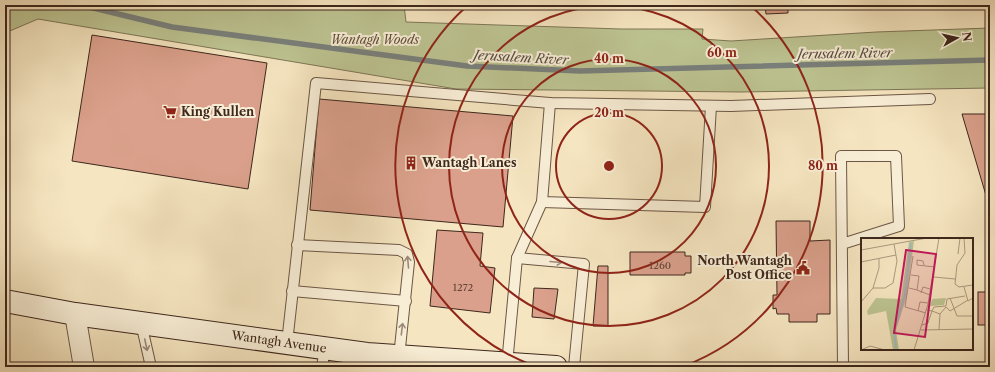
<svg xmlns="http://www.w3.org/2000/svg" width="995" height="372" font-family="'Libre Caslon Text',serif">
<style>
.green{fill:#bdc492;stroke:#7e7657}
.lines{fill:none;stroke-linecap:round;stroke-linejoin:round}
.stream{stroke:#79807c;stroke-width:5.5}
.building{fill:#daa08b;stroke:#3e271c}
.service-casing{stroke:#6c5645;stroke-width:12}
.minor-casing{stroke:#6c5645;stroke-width:22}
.secondary-casing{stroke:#3e271c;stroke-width:24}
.service{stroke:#f8eed6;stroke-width:10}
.minor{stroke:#f8eed6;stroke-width:20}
.secondary{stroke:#f8eed6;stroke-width:22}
.oneway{stroke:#9b8a79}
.ring{fill:none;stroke:#8f2418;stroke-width:2}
.labels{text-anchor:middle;stroke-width:4;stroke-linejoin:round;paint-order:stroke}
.number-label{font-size:10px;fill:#654538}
.park-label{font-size:12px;font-style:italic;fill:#5e4e3a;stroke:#f8eed6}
.poi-label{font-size:12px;font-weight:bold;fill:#3e271c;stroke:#f8eed6;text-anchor:start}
.street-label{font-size:12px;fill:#3e271c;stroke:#f8eed6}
.water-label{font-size:13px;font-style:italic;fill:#564c44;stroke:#f8eed6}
.inset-river{fill:none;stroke:#a0bcbc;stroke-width:2}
.inset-road{fill:none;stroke:#ac997e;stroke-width:1}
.view{fill:#c2185b;fill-opacity:0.15;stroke:#c2185b;stroke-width:2}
.inset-edge{fill:none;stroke:#3e271c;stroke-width:2}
.centre{fill:#8f2418;stroke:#f8eed6;stroke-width:2}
.ring-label{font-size:12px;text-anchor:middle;font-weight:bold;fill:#8f2418;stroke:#f8eed6;stroke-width:4;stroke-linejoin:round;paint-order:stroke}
</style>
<rect width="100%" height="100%" fill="#f5e5c0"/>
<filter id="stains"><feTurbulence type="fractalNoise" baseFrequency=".005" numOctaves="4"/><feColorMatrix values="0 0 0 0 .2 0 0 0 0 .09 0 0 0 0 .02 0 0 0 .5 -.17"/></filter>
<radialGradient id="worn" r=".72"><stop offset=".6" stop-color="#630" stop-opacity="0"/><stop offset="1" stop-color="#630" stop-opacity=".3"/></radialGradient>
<path class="green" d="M5,5H404L406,22L621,29H703L702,39L731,41L876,32L990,28V88L742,92L456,89L38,19L5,33Z"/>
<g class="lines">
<path class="stream" d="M81,5L172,27L467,66L580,71L990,60"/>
</g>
<g class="building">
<path d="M765,5H788V13L766,14Z"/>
<path d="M815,5H856L815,7Z"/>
<path d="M92,35L267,63L248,189L72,161Z"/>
<path d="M319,99L513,116L503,227L310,210Z"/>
<path d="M962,114H990V209Z"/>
<path d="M776,221H810V241L830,240V314H817V322H789V314H777L776,308L773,309V295H777Z"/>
<path d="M437,230L483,233L480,266L495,268L490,313L430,306Z"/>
<path d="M630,252H685V256H691V273H685V275H630Z"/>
<path d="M598,266H608V326H593Z"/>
<path d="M534,288L558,289L554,319L532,317Z"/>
<rect x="978" y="292" width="12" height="33"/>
<path d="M25,363L26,367H5V366Z"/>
</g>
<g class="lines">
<g class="service-casing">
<g id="service">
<path d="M550,103L542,202L705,207L711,106"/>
<path d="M842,244L899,226L896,156H841L843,367"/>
<path d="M297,245L399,250L407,254L409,262L399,357"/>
<path d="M517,258L584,264L574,367"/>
<path d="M292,291L406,301"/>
<path d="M141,323L151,367"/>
<path d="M287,343L316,83L550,103L731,106L930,99"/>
<path d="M507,364L517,258L542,202"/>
<path d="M322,367L325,348"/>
</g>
</g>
<g class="minor-casing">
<path id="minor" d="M75,314L84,367"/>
</g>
<g class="secondary-casing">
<path id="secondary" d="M5,301L75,314L367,354L556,367"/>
</g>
<use href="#service" class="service"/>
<use href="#minor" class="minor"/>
<use href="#secondary" class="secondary"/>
</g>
<defs><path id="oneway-shaft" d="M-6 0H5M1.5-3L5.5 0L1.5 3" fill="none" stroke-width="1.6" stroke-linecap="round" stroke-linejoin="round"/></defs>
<g class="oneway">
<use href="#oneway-shaft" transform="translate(408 262) rotate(-95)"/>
<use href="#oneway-shaft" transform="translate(556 262) rotate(5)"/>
<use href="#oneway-shaft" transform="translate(402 329) rotate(-83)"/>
<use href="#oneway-shaft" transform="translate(146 345) rotate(78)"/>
</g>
<g class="ring">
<circle cx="609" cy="166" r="53"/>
<circle cx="609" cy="166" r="107"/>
<circle cx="609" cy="166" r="160"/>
<path d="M534 366A214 214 0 0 1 467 6M751 6A214 214 0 0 1 684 366"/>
</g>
<defs>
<g id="supermarket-bare" transform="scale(1.08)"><path d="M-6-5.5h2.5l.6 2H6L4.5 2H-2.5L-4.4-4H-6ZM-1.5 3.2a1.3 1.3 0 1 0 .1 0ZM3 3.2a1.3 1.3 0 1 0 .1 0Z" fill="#8f2418" stroke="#f8eed6" stroke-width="2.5" paint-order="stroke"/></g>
<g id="building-bare" transform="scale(1.08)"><path d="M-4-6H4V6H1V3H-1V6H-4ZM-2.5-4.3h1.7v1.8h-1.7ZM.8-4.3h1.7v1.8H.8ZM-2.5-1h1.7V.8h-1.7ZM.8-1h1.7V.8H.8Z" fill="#8f2418" stroke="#f8eed6" stroke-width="2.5" paint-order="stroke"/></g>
<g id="civic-bare" transform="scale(1.08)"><path d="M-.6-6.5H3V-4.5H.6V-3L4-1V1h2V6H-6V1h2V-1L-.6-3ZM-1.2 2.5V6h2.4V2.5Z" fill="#8f2418" stroke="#f8eed6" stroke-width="2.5" paint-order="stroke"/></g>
</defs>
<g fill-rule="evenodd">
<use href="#supermarket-bare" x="170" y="112"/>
<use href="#building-bare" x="411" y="163"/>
<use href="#civic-bare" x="803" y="268"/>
</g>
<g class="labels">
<g class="number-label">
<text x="660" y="269">1260</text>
<text x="463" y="291">1272</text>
</g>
<g class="park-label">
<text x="375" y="44">Wantagh Woods</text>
</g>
<g class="poi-label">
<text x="181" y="116">King Kullen</text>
<text x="422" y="167">Wantagh Lanes</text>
<text x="792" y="265" text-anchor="end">North Wantagh<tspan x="792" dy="14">Post Office</tspan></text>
</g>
<g class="street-label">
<text transform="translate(279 342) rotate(8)" y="4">Wantagh Avenue</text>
</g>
<g class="water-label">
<text transform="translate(845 53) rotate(-1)" y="5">Jerusalem River</text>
<text transform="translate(521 57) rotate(3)" y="5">Jerusalem River</text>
</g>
</g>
<g transform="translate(861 238)">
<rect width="112" height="112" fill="#f5e5c0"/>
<path d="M53,3L46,58L35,92L38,112H32L25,73L7,77L6,73L15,60L40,61L48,4ZM85,60L83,67L69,68L71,61Z" fill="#bdc492"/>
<path class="inset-river" d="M35,112L33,92L44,57L50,5"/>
<path class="inset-road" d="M103,0L104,15L96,27L94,46L98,49L112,47M0,12L66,0M97,16L99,0M52,18L44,69L65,75M0,24L35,17M63,27L62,23L56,22V27L74,29M73,39L94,41M103,49L107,63L112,60M12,50H24L32,45L36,23L33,6M48,50L56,52L58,38L50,37M56,52L69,57M60,55L62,49L69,51M89,60L96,78H112M0,64L12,50L18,30V21M66,72L71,73L73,69L85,68L86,61L104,58M57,73L59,64L67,65M79,76L85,69L89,73L107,62M61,87L67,85L71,73L79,76L78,92M60,92L112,91M0,112L9,108L24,112M53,112L67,66L78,0"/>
<path class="view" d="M45,12L75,16L64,99L33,95Z"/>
<rect width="112" height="112" class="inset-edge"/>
</g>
<circle cx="609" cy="166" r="6" class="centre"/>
<g class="ring-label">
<text x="722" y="57">60 m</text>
<text x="609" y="63">40 m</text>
<text x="609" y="117">20 m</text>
<text x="823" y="170">80 m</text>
</g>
<rect width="995" height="372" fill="none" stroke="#f5e5c0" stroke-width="20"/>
<rect x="6" y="6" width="983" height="360" fill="none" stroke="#3e271c" stroke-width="2"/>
<rect x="10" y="10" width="975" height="352" fill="none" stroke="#3e271c"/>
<g transform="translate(957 38) rotate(82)" stroke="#f8eed6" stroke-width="3" paint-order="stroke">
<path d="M0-3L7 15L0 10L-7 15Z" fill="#3e271c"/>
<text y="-6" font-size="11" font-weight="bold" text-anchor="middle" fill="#3e271c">N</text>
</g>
<rect width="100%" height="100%" filter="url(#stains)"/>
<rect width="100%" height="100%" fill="url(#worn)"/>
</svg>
